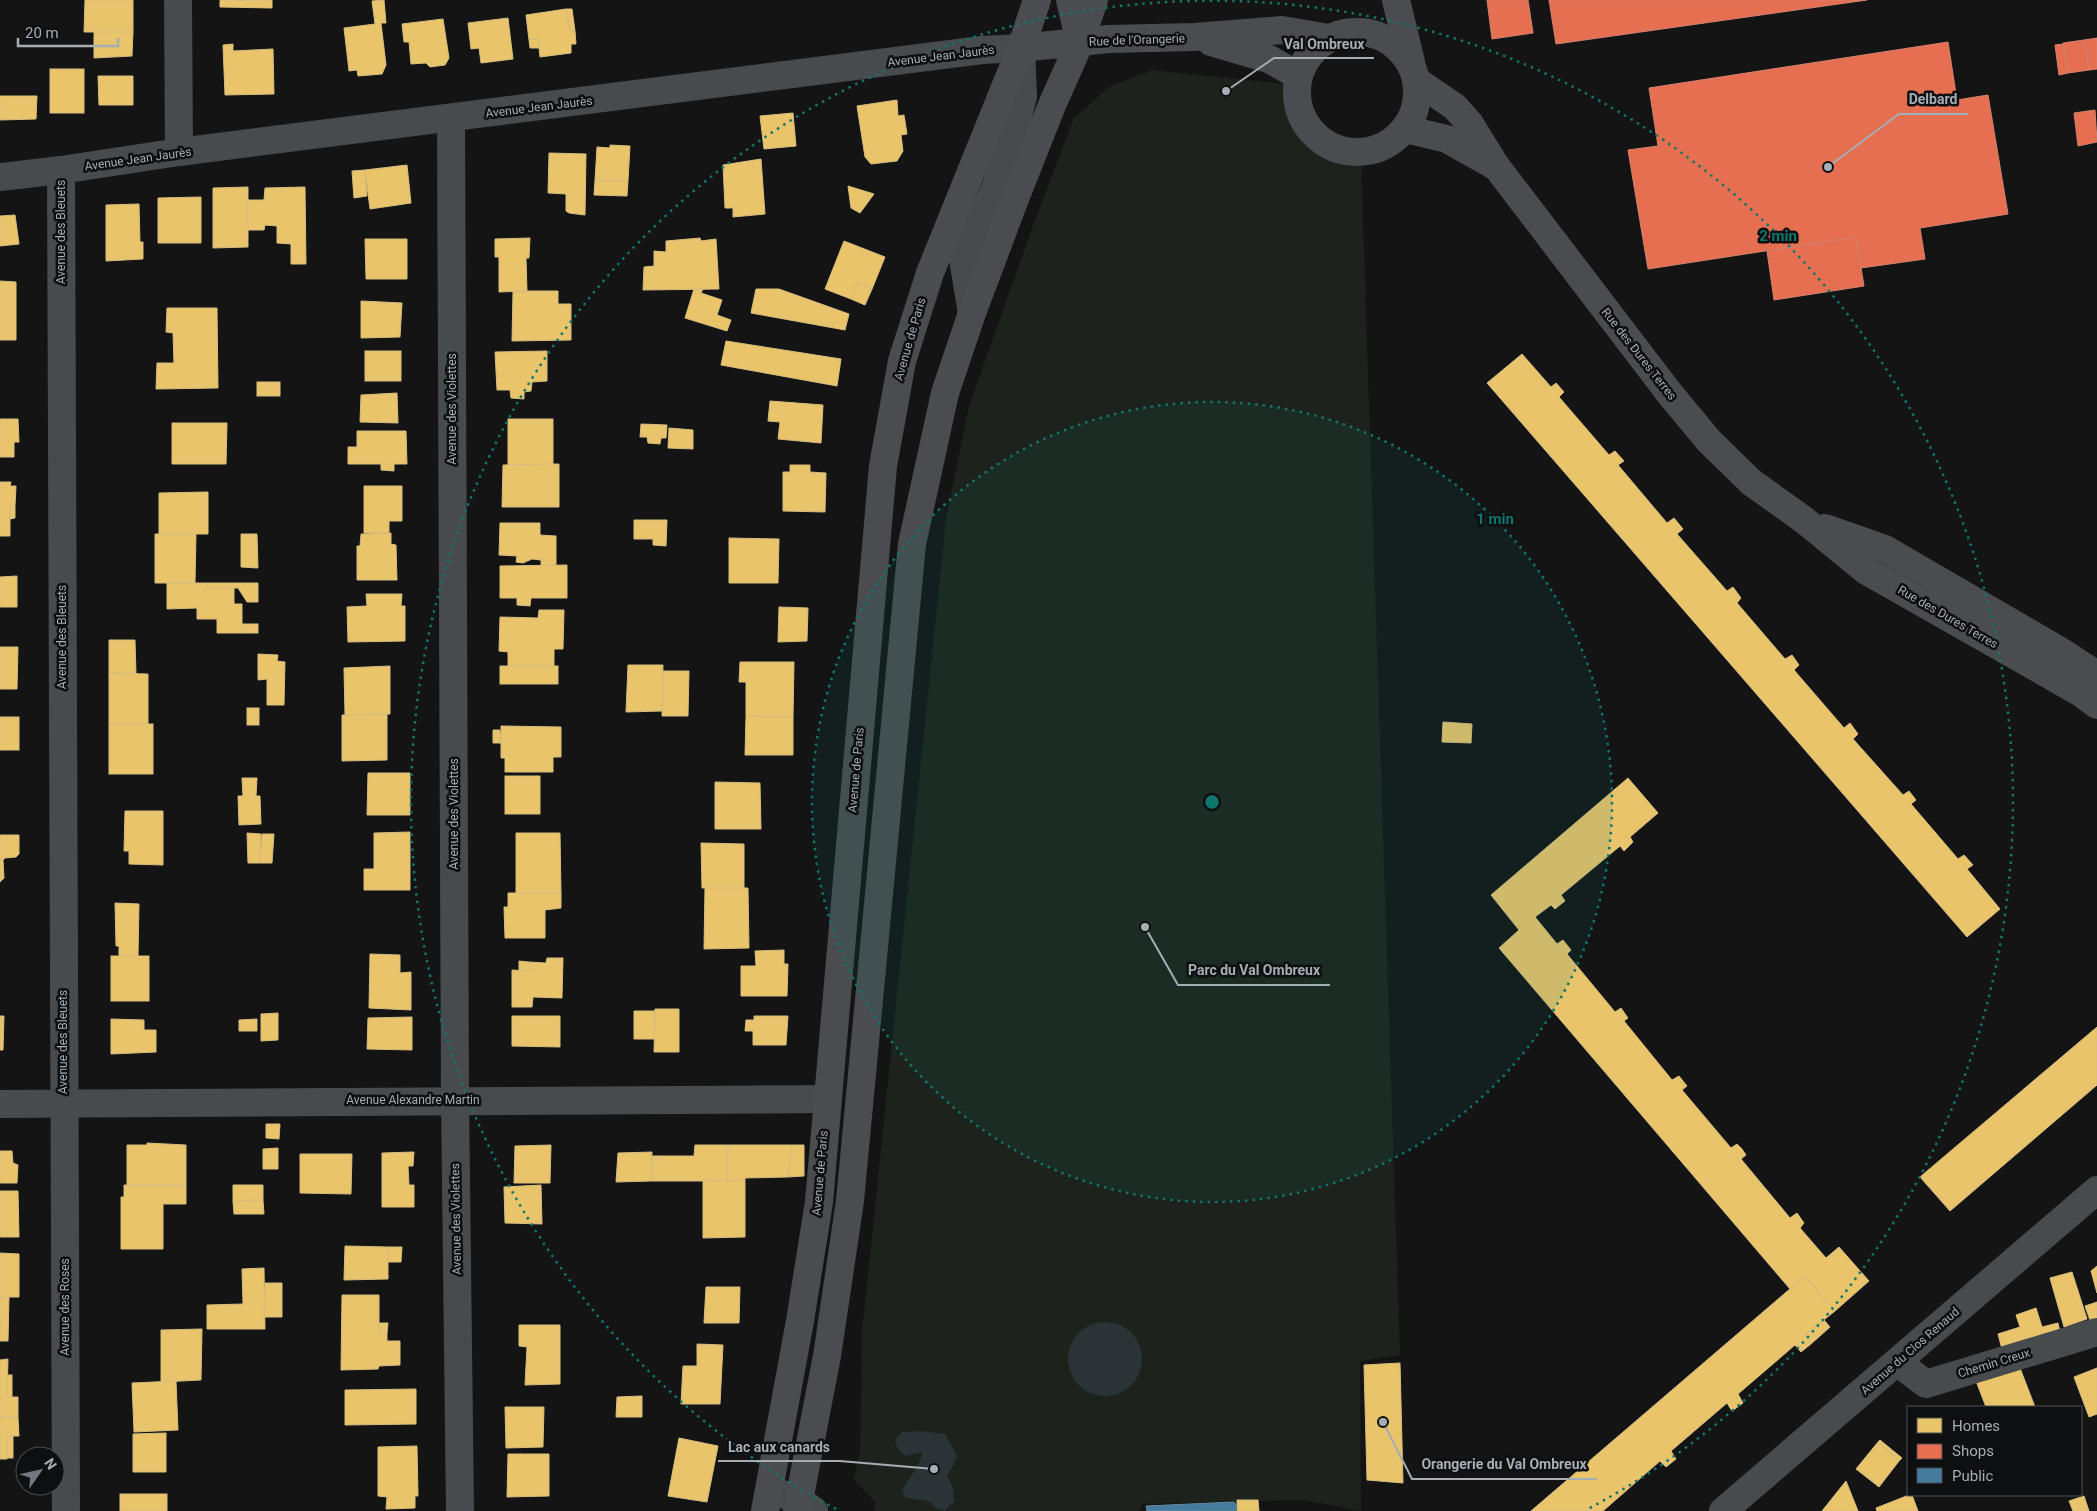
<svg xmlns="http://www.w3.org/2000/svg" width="2097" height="1511" font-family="Roboto,sans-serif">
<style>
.green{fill:#1d231c}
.water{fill:#2a3437}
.homes{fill:#e9c46a;stroke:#d5bd80}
.shops{fill:#e76f51;stroke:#d3826f}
.public{fill:#457b9d;stroke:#628aa4}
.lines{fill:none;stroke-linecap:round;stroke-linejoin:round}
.minor{stroke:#484b4d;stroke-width:28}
.major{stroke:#4a4c4f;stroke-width:28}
.ring{fill:none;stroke:#0f766e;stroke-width:2.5;stroke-dasharray:2.5 5}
.labels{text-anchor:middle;stroke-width:5;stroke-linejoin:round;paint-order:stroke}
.street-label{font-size:12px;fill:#a5adb5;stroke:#0e0f10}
.centre{fill:#0f766e;stroke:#0e0f10;stroke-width:2.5}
.ring-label{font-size:15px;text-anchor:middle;font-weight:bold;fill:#0f766e;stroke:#0e0f10;stroke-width:5;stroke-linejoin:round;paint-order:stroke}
.leader{fill:none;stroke:#a5adb5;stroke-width:2}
.callout-dot{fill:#a5adb5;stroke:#0e0f10;stroke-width:2}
.callout-label{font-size:14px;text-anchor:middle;font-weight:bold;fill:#a5adb5;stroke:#0e0f10;stroke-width:5;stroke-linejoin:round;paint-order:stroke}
</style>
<rect width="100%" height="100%" fill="#141414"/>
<path class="green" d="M1152,70L1284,84L1297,136L1330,159L1361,160L1400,1355L1360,1361L1361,1511L1303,1500L1142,1504L1139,1511H874L876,1503L854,1479L860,1451L862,1333L946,520L969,406L1035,220L1074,118L1109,87Z"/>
<g class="water">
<circle cx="1105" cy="1359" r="37"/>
<path d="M921,1431L945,1434L957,1456L953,1466L947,1476L953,1488L954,1502L945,1510C934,1510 935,1504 927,1501C920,1499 913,1500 906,1498L902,1491C909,1476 920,1469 922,1452L906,1456L898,1449L895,1440L902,1432Z"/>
</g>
<g class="homes">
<path d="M85,0H133V32H84Z"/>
<path d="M220,0H272V8L220,7Z"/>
<path d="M384,0L386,23H381L386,65L382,74L358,76L357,70L349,71L344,28L375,24L372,1Z"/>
<path d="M566,9L570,31H575L576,44H571V53L540,57L538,39L529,40L526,15Z"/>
<path d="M566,9H572L575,31H570Z"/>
<path d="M508,18L513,59L481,63L479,48L471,49L468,23Z"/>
<path d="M443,19L449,58L445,65L430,67L426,63L411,64L409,42H404L402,24Z"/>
<path d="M94,32H133L132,56L94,58Z"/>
<path d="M538,39L539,48H530L529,40Z"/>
<path d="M233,44V51L273,49L274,94L225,95L223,45Z"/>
<rect x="50" y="69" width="34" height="44"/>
<path d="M98,76H133V105H99Z"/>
<path d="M0,96H37L36,119L0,120Z"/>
<path d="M897,100L898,116L904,115L907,134L901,135L903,151L897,161L871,164L865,157L857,106Z"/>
<path d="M793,113L796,146L764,149L760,116Z"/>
<path d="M610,145L630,146L628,181L595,180L597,147L610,148Z"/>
<path d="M549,153L586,154L585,215L569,213L566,211V194L548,193Z"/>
<path d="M761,159L765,214L733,217V208H725L723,165Z"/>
<path d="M407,165L411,203L370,209L365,170Z"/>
<path d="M365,170L367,196L354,198L352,171Z"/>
<path d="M595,180L628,181L627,196L594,195Z"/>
<path d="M848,186L874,194L860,213L851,208Z"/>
<path d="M248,187V247L213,248V188Z"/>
<path d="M305,187L306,264H291V244L277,243V226L265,225L264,230H248V200H264L265,188Z"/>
<path d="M201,197V243H158V198Z"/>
<path d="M139,204L140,242H143V259L106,261V205Z"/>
<path d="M15,215L19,244L0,246V216Z"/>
<path d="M530,238L529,258H526L527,291L499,292V257H495V239Z"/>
<path d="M700,238L701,241L716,239L719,289L643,290L644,267L654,266V251L666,252V241Z"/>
<path d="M365,239H407V279H366Z"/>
<path d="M844,241L885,257L872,289L857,283L851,299L825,289Z"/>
<path d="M0,281L16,282V340H0Z"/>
<path d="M857,283L872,289L865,305L851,299Z"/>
<path d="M694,289H703L701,293L722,300L717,315L731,320L727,331L685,318Z"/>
<path d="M756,289H779L849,314L845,330L751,313Z"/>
<path d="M527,291H558V304H571V340L512,341L513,292Z"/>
<path d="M361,301L402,303L400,337L361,338Z"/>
<path d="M167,308H217L218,388L156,389L157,363H174L173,333L166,332Z"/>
<path d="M726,341L841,359L837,386L721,365Z"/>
<rect x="365" y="351" width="36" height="30"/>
<path d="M547,351V381L532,382L531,391L524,392V399L511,398L510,390H497L495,352Z"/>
<path d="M1522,354L1551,387L1556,383L1564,392L1559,397L1609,455L1615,451L1624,461L1618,465L1667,523L1674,518L1683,529L1677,534L1727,591L1733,587L1741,598L1737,603L1785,659L1792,655L1799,665L1794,670L1844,728L1850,723L1858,734L1853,739L1903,795L1909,791L1916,800L1911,804L1958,859L1964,855L1973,865L1967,869L2000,909L1967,937L1487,383Z"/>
<rect x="257" y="382" width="23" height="14"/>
<path d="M397,393L398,423L360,422L361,395Z"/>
<path d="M770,401L823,405L821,443L778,439L780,422L768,421Z"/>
<path d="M0,419H18L19,442H14V457H0Z"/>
<rect x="508" y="419" width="45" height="46"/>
<path d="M172,423H227L226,464H172Z"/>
<path d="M641,424L667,425L666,438H661L660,444L648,443L647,437H640Z"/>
<path d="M669,428L693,430V449L668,448Z"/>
<path d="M357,431H406L407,464H394V471L381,470V464H348V447H357Z"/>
<path d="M559,464V507H502L503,465Z"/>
<path d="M790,465H810V472L826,473L825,512L783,511V472H790Z"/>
<path d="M0,482H11L10,486H16L15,506H10V536H0Z"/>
<path d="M364,486H402V521H389V533H364Z"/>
<path d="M208,492V534H159V493Z"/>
<path d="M10,506H15V518L10,519Z"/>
<path d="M634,520H667L666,546L653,545V539H634Z"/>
<path d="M500,523H540V535L556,536V565L541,566V560L532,559L523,563L516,562L517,556L499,555Z"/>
<path d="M391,533V544L396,545L397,580H357V546H360L361,534Z"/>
<path d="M155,534H196L195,583H155Z"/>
<path d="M241,534H257L258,568L241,567Z"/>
<path d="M729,538L779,539L778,583H729Z"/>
<path d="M567,565V598H531L530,606L517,605V598H500V566Z"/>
<path d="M17,576V607H0V577Z"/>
<path d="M167,583H207V588L234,587V604H242V633H217V619H197V608L167,609Z"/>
<path d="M207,583H258V602H247L238,588H207Z"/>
<path d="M366,594H402L401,606H405V641L348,642L347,607L367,606Z"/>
<path d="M779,607L808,608L807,641L778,642Z"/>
<path d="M539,610H564L563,649H554V666H508V652L499,651L500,617L538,618Z"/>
<rect x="242" y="624" width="16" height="9"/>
<path d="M109,640H135L136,674L109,673Z"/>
<path d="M0,647H18L17,689H0Z"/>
<path d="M258,654L278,655L277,661L285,662L284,705H267V679L258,680Z"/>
<path d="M740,662H794L793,717L746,716V682H739Z"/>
<path d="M628,665H663L662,711L626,712Z"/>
<path d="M390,666V714L345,715L344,668Z"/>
<rect x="500" y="666" width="58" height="18"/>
<path d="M663,671H689L688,716H662Z"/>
<path d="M109,673L148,674V724H109Z"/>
<rect x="247" y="708" width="12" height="17"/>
<path d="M387,714V760L342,761V715Z"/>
<path d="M746,716L793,717V755H745Z"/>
<rect x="0" y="717" width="19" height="33"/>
<path d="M1443,722L1472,724L1471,743L1442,742Z"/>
<rect x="109" y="724" width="44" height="50"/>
<path d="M501,726L561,727V757H553V772H505V758H501Z"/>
<path d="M493,730H500L501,743H493Z"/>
<path d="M368,773H410V815H367Z"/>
<rect x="505" y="776" width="35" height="38"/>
<path d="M242,778H257L256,796H260L261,824L239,825L238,796H243Z"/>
<path d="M1628,778L1658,813L1630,837L1633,842L1624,851L1620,846L1561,895L1565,901L1561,904L1555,909L1551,905L1535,917L1557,944L1563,940L1571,950L1567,954L1615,1012L1621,1008L1628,1018L1624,1021L1672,1080L1679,1076L1687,1086L1682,1090L1731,1148L1737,1144L1742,1149L1746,1155L1741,1159L1790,1218L1797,1213L1804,1223L1800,1228L1826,1258L1839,1247L1869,1281L1835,1311L1805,1276L1790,1289L1499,948L1519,930L1491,895Z"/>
<path d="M715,782L760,783L761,829H715Z"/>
<path d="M125,811H163V865L129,864V851H124Z"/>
<path d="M410,832V890H364V869H374V833Z"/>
<path d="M247,833L261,834L260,863H248Z"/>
<path d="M516,833H560L561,893H516Z"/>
<path d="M262,834H274L272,863H260Z"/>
<path d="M0,835H19V854L16,857L5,858L3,860L4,878L0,882Z"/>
<path d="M701,843L744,844V888H702Z"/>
<path d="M705,888H748L749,948L704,949Z"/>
<path d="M508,893H561V908L545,910V938H505L504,907H508Z"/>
<path d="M115,903L139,904L138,956H119V946H116Z"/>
<path d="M784,950V964H788L787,996H741V966H756L755,951Z"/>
<path d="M370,954L400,955V973L411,972V1010L369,1008Z"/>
<rect x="111" y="956" width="38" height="45"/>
<path d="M547,958H563L562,998L533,997L532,1007H512V970L529,971V962L546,963Z"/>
<path d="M519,961L529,962V971H519Z"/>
<path d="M655,1009H679V1052H654Z"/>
<path d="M634,1011H655L654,1039H634Z"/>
<path d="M278,1013V1040L261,1041V1014Z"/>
<path d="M0,1016H4L3,1050H0Z"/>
<path d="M512,1016H560V1047L512,1046Z"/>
<path d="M754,1016H788L786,1045H753V1031H745L746,1020H754Z"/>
<path d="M412,1017V1050L367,1049L368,1018Z"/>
<path d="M111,1019L144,1020V1030H156V1052L111,1054Z"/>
<path d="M257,1019V1031H239V1020Z"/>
<path d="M2097,1027V1085L1950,1211L1920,1177Z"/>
<path d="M266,1124H280L279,1139L266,1138Z"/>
<path d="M147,1143L186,1145V1185H127V1145H147Z"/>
<path d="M551,1145L550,1183H514L515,1146Z"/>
<path d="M695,1145H728V1181H651L652,1160H661V1156H694Z"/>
<path d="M728,1145H792L788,1177L745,1178V1180L728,1181Z"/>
<path d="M792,1145H804V1176L788,1177Z"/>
<path d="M278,1148V1169H263V1149Z"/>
<path d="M0,1151H12L13,1163L18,1165L17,1183H0Z"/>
<path d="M414,1152L413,1166H408L409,1185H414V1207H382V1153Z"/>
<path d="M652,1152L651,1181L616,1182L618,1153Z"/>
<path d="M300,1154H352L351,1194L300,1193Z"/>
<rect x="652" y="1156" width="9" height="4"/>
<path d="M745,1180V1237L703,1238V1181Z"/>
<path d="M124,1185H186V1204H163V1249H121V1197H124Z"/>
<path d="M233,1185H263V1200L233,1201Z"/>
<path d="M541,1185L542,1224L505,1223L504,1187Z"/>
<path d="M0,1191H18L19,1237H0Z"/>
<path d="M263,1200L264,1214H234L233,1201Z"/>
<path d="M345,1246L388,1247V1279L344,1280Z"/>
<path d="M388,1247H402L401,1262H388Z"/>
<path d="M0,1253L19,1254V1297H0Z"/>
<path d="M2097,1266V1293L2091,1271Z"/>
<path d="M264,1268L265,1329H207V1305L243,1304L242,1269Z"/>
<path d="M2072,1272L2087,1319L2064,1327L2050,1278Z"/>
<path d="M1805,1276L1835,1311L1805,1335L1811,1344L1801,1352L1795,1345L1738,1394L1743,1403L1732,1411L1727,1403L1671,1451L1676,1459L1666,1467L1660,1461L1603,1511H1531Z"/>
<path d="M265,1283H282V1317H264Z"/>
<path d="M706,1287H740L739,1323H704Z"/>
<path d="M342,1295H379V1334L387,1333V1341H400V1365L379,1366L378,1369L341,1370Z"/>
<path d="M0,1297H9L8,1341H0Z"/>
<path d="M2097,1302V1325L2092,1326L2085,1306Z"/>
<path d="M2036,1308L2042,1327L2058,1323L2061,1336L2003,1353L1998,1334L2020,1327L2016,1315Z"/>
<path d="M1824,1320L1830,1327L1811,1344L1805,1335Z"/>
<path d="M379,1323H388L387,1333L379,1334Z"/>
<path d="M519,1325H560V1384L525,1385L527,1347L519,1346Z"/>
<path d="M202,1329L201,1380L161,1382V1330Z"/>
<path d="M697,1344L723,1345L720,1404H681L683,1366H697Z"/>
<path d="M8,1359L7,1397H18V1417H0V1360Z"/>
<path d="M1400,1363L1403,1483L1367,1480L1364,1365Z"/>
<path d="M2020,1368L2035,1407H1986L1976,1381Z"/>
<path d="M2097,1368V1414L2089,1417L2074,1377Z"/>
<rect x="7" y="1375" width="5" height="22"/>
<path d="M176,1381L178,1430L134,1432L132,1383Z"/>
<path d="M416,1389V1424L345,1425V1390Z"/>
<path d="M642,1396V1417H616L617,1397Z"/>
<path d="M505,1407H544L543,1447L506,1448Z"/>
<path d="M0,1417H18L19,1436H7V1459H0Z"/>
<path d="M166,1433V1472H133V1434Z"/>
<rect x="7" y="1436" width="6" height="22"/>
<path d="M679,1438L718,1446L707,1502L668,1496Z"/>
<path d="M1880,1440L1902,1458L1899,1461L1878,1442Z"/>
<path d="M1878,1442L1899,1461L1879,1487L1856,1469Z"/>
<path d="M417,1446L418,1496H415V1508L386,1509L387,1497L378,1496V1447Z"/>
<path d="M508,1454H549V1496L507,1497Z"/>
<path d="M1846,1481L1858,1511H1822Z"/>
<rect x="120" y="1494" width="47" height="17"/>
<path d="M1909,1495H1912L1918,1511H1877L1876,1508Z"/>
<path d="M2084,1496L2089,1511H2073L2069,1501Z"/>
<path d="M1237,1500H1258L1259,1511H1237Z"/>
</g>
<g class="shops">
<path d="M1487,0H1528L1533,33L1492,39Z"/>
<path d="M1549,0H1867L1556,44Z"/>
<path d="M2097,38V69L2089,70L2084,40Z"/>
<path d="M2084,40L2089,70L2068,73L2063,43Z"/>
<path d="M1948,42L1957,100L1988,95L2008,214L1920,228L1925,259L1861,268L1856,237L1648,269L1628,150L1658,146L1649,88Z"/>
<path d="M2063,44L2068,73L2059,75L2055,45Z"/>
<path d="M2095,110L2097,142L2078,146L2074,113Z"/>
<path d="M1856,237L1864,286L1774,300L1767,251Z"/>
</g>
<path class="public" d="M1234,1502L1237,1506L1235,1511H1147L1146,1506Z"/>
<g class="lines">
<g class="minor">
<path d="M178,0L179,152"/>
<path d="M451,118L455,1100L460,1511"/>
<path d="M61,170L66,1511"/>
<path d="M0,177L61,170L179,152L982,50L1021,48L1023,96L1018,116L996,186L963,259L972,313"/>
<path d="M0,1104L827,1099"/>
<path d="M1897,1362L1926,1384L2097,1332"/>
<path d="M770,1490L800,1500L814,1511"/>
<path d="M1723,1511L2097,1190"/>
</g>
<g class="major">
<path d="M1070,0L1080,42"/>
<path d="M1396,0L1411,62"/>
<circle cx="1357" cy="92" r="60"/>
<path d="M1211,42L1269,59L1299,76"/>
<path d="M1021,48L1108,39L1195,37L1282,30L1329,38"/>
<path d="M1417,81L1455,107L1470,124L1496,166L1670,394L1709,441L1751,482L1804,520L1865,570L2081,693L2097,705"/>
<path d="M1405,129L1447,139L1495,166"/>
<path d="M1825,528L1885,549L2062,652L2097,675"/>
<path d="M765,1511L800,1321L819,1202L883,466L902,361L930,273L1021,48L1037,0"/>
<path d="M797,1511L827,1356L850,1201L912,544L945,393L972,313L1016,196L1052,105L1080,42L1094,0"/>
</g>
</g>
<circle cx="1212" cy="802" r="400" fill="#0f766e" fill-opacity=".12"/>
<g class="ring">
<circle cx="1212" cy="802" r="400"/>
<path d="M836 1509A801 801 0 1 1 1588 1509"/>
</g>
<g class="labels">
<g class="street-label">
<text transform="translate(1137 40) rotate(-2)" y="4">Rue de l'Orangerie</text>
<text transform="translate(941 56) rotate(-7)" y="4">Avenue Jean Jaurès</text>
<text transform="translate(539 107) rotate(-7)" y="4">Avenue Jean Jaurès</text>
<text transform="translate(138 159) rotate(-8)" y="4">Avenue Jean Jaurès</text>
<text transform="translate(61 232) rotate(-90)" y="4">Avenue des Bleuets</text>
<text transform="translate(910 339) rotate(-74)" y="4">Avenue de Paris</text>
<text transform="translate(1639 354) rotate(52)" y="4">Rue des Dures Terres</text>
<text transform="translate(452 409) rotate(-90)" y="4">Avenue des Violettes</text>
<text transform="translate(1948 617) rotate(30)" y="4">Rue des Dures Terres</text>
<text transform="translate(62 637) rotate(-90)" y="4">Avenue des Bleuets</text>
<text transform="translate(856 770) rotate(-85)" y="4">Avenue de Paris</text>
<text transform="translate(454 814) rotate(-90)" y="4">Avenue des Violettes</text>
<text transform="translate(63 1042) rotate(-90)" y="4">Avenue des Bleuets</text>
<text x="413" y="1104">Avenue Alexandre Martin</text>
<text transform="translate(820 1173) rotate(-85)" y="4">Avenue de Paris</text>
<text transform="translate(456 1219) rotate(-91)" y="4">Avenue des Violettes</text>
<text transform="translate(65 1307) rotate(-90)" y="4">Avenue des Roses</text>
<text transform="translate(1910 1351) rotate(-41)" y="4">Avenue du Clos Renaud</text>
<text transform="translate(1994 1363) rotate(-17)" y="4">Chemin Creux</text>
</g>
</g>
<circle cx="1212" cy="802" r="8" class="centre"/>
<g class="ring-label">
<text x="1778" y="241">2 min</text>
<text x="1495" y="524">1 min</text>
</g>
<path class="leader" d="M1226 91L1274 58H1374M1828 167L1899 114H1968M1145 927L1178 985H1330M934 1469L840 1461H718M1383 1422L1412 1479H1597"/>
<g class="callout-dot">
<circle cx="1226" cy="91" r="5"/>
<circle cx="1828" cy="167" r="5"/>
<circle cx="1145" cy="927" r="5"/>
<circle cx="934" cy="1469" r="5"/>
<circle cx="1383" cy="1422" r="5"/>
</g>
<g class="callout-label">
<text x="1324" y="49">Val Ombreux</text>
<text x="1933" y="104">Delbard</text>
<text x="1254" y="975">Parc du Val Ombreux</text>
<text x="779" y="1452">Lac aux canards</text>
<text x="1504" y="1469">Orangerie du Val Ombreux</text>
</g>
<rect x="1907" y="1406" width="175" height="90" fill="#0e0f10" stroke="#4a4e52"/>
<rect x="1917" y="1418" width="25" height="15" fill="#e9c46a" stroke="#4a4e52"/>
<text x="1952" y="1431" font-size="15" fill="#a5adb5">Homes</text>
<rect x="1917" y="1444" width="25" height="15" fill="#e76f51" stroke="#4a4e52"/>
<text x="1952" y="1456" font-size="15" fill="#a5adb5">Shops</text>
<rect x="1917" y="1468" width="25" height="15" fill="#457b9d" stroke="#4a4e52"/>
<text x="1952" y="1481" font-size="15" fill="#a5adb5">Public</text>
<g transform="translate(40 1471) rotate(56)"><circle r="24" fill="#0e0f10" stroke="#4a4e52"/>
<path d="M0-4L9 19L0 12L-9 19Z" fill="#72777d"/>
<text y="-8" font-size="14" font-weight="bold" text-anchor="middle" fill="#a5adb5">N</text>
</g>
<path d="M18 38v8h100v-8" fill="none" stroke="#a5adb5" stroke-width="2.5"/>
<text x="25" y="38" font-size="15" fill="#a5adb5" stroke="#0e0f10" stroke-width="4" paint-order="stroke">20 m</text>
</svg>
